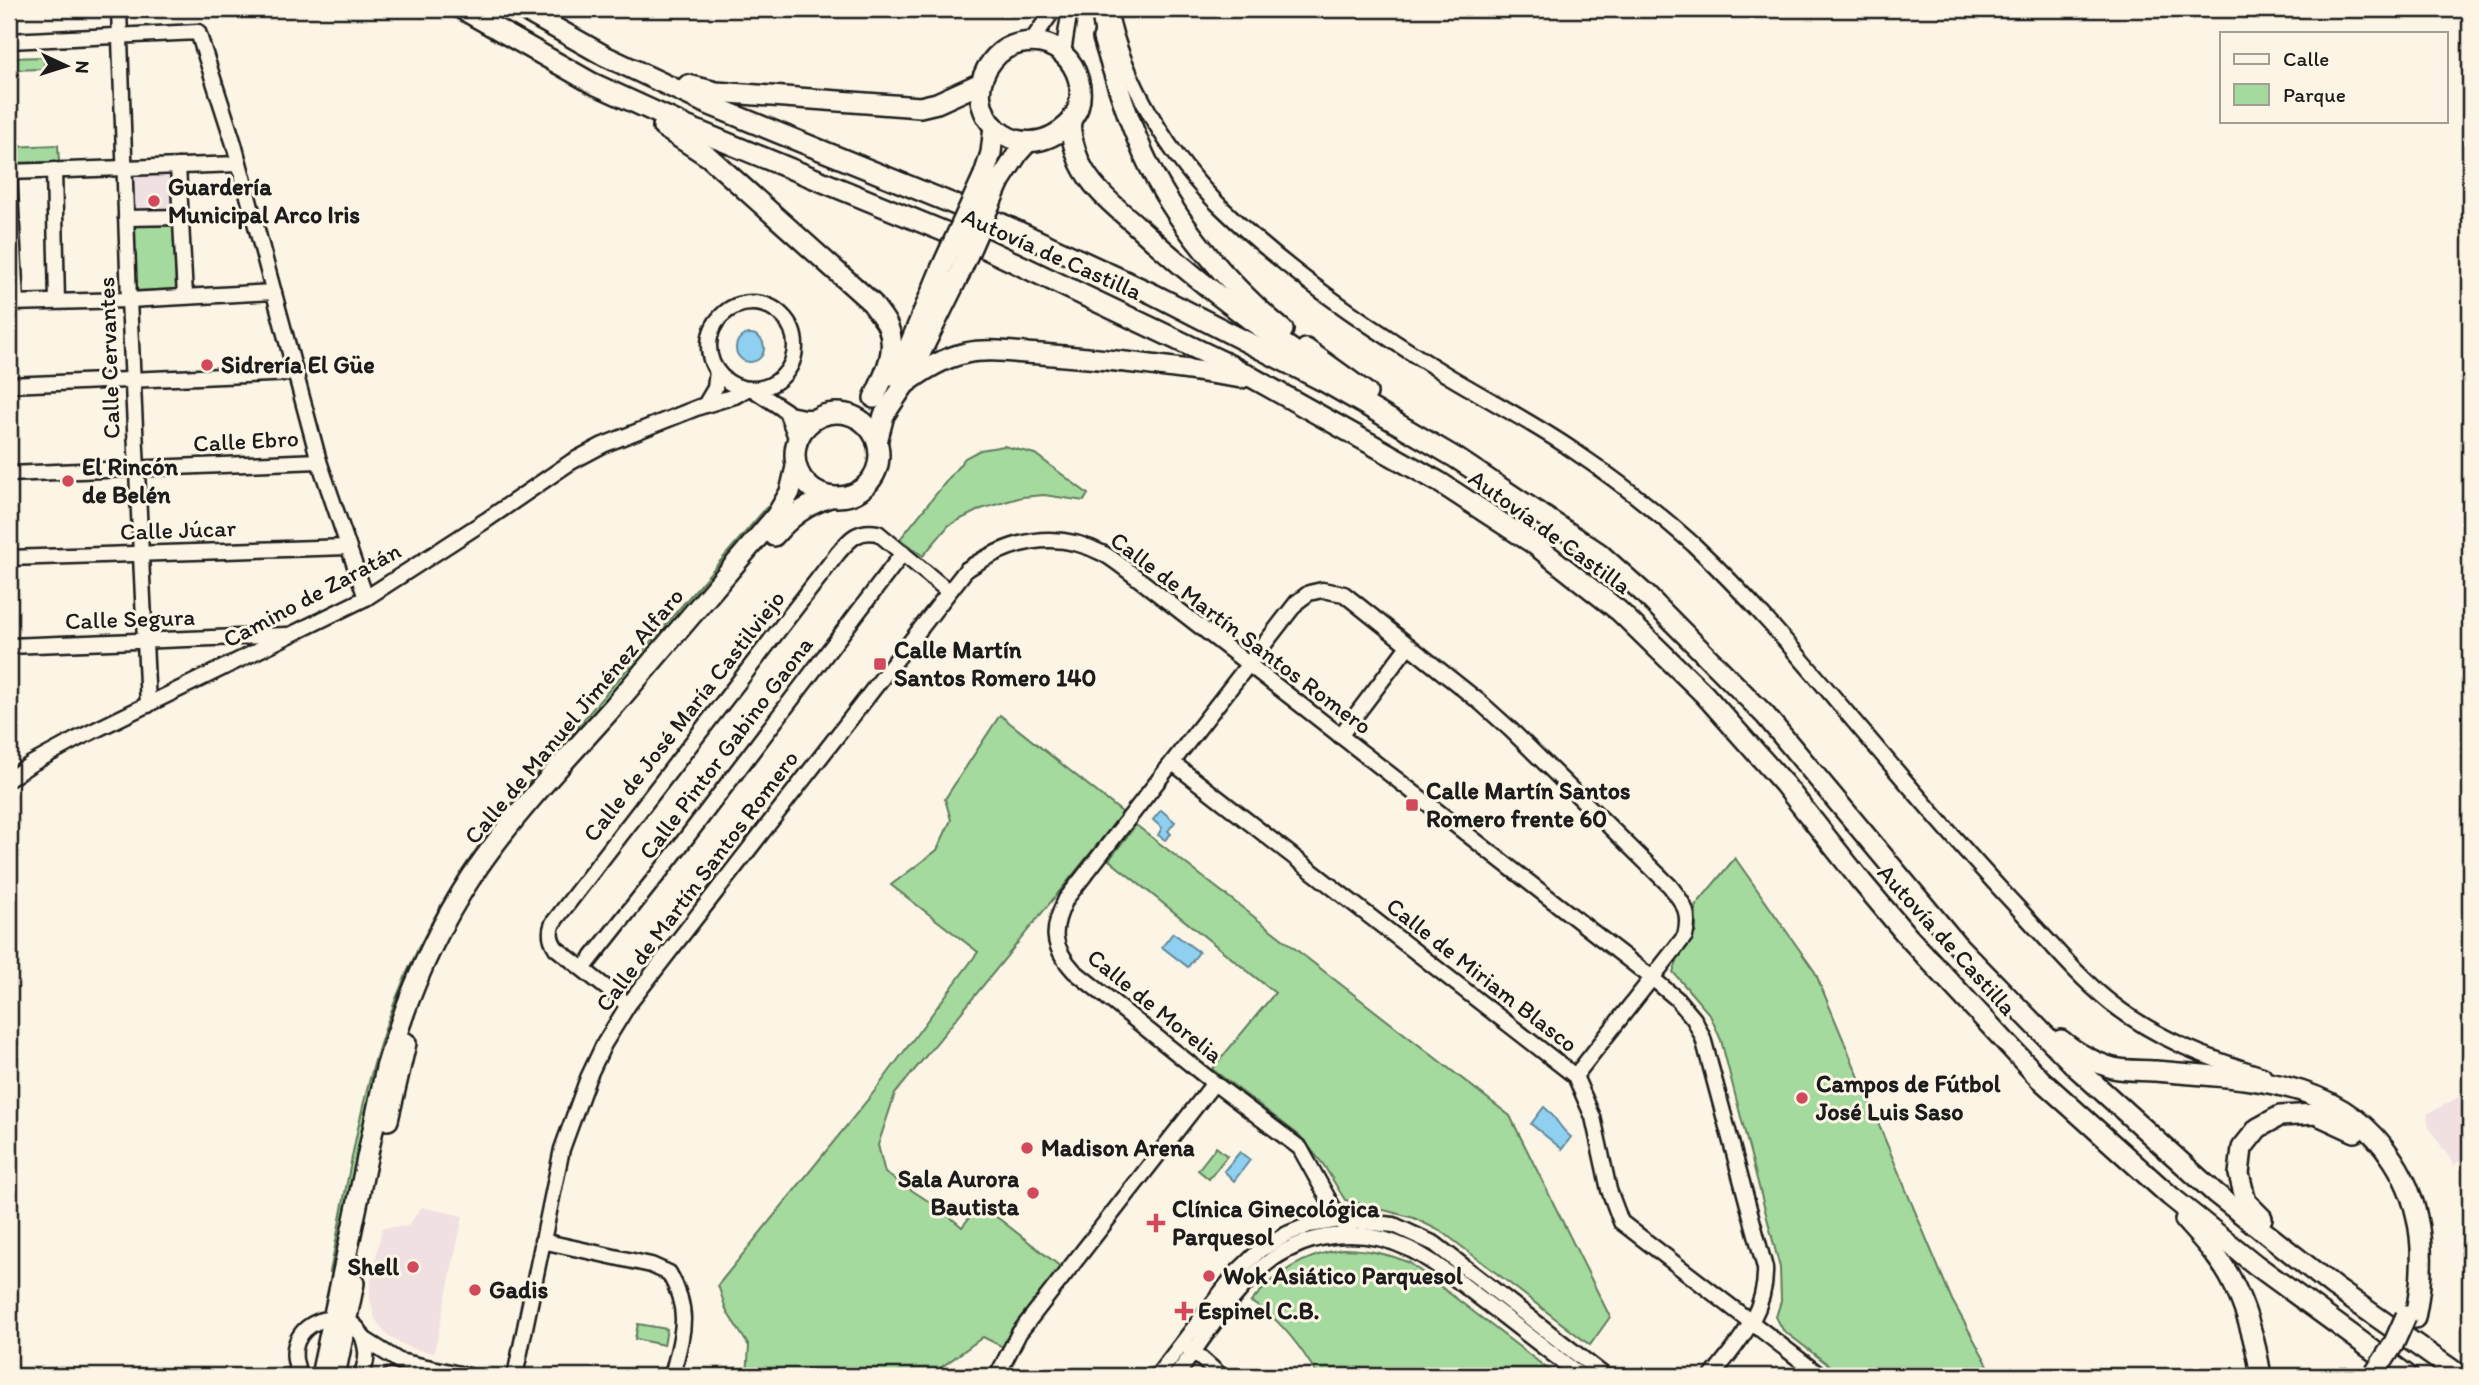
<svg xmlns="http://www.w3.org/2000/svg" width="2479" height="1385" font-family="Itim,sans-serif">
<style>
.built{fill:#f0e0e1}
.green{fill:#a4da9e;stroke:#607b5d;stroke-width:2}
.water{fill:#8fd0f0;stroke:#61889b;stroke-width:2}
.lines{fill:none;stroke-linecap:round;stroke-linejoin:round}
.minor-casing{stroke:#1c1c1c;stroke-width:19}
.highway-casing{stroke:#1c1c1c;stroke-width:24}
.minor{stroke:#fcf5e5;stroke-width:14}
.highway{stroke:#fcf5e5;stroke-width:19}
.highway-bridge-casing{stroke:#1c1c1c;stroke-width:24;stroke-linecap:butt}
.highway-bridge{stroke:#fcf5e5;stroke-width:19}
.poi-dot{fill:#d1495b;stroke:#fcf5e5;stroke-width:2.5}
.labels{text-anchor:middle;stroke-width:6;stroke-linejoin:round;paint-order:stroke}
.poi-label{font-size:24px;font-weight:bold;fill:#1c1c1c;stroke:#fcf5e5;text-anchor:start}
.street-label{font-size:24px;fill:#1c1c1c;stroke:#fcf5e5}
</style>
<rect width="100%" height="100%" fill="#fcf5e5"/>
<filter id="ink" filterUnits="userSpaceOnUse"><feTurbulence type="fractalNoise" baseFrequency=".0143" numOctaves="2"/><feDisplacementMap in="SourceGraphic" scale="14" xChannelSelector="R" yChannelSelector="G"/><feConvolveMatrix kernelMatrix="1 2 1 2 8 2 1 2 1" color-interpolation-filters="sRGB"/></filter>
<g filter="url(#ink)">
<g class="built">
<path d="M172,174L174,210L134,212L132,176Z"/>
<path d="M2470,1091V1154L2454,1165L2429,1128L2427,1114Z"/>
<path d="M422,1207L463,1216L434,1353L410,1348L389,1337L375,1319L370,1299V1286L382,1228L408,1226Z"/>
</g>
<g class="green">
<path d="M44,57V69L9,70V58Z"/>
<path d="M58,145L59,162L9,163V147Z"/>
<path d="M174,221L176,289L137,291L134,223Z"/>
<path d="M1004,446L1035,454L1088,494L1084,501L1044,495L1022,497L981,509L949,525L923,556L900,539L965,458L980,450Z"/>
<path d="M767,507L772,511L547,772L428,943L336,1274L330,1272C345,1197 357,1116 380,1044C406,960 448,885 501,815Z"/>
<path d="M1000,715L1123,813L895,1094L878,1145L885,1173L939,1208L962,1227L980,1204L1066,1271L1003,1347L983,1337L939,1369L886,1376H747L749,1346L727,1312L718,1285L874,1092L978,952L891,885L937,850L951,820L945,799Z"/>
<path d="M1136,825L1510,1116L1610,1317L1590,1345L1444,1233L1414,1218L1345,1200L1323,1164L1300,1136L1212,1069L1275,993L1109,860Z"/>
<path d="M1735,858L1815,972L1952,1300L1994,1376H1843L1783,1330L1776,1317L1781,1301L1780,1268L1721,1040L1710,1015L1673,972L1680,955L1696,932V905Z"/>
<path d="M1216,1147L1227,1156L1209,1179L1198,1170Z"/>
<path d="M1342,1249C1367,1249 1387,1253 1410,1263L1557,1376H1318C1301,1347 1279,1317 1251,1302C1277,1272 1303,1256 1342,1249Z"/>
<path d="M638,1324L667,1329L664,1345L635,1339Z"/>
</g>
<g class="water">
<circle cx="750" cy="348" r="14"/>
<path d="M1161,810L1175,822L1168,831L1171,834L1165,840L1158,835L1162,828L1153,820Z"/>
<path d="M1173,933L1199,952L1188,967L1162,947Z"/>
<path d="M1544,1107C1556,1116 1559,1128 1571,1137L1562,1149L1531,1124Z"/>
<path d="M1240,1152L1250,1160L1234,1181L1224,1171Z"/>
</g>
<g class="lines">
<g class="minor-casing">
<g id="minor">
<path d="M119,9L129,300L148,705"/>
<path d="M1099,9L1103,38"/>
<path d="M1109,9C1122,78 1172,161 1223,209C1288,272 1365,325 1442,372C1486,399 1532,422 1574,451C1616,479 1656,511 1694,545C1747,595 1794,650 1841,706C1898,773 1955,841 2016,906C2047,939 2076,975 2111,1003C2157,1039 2209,1059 2263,1075"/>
<path d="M9,41L198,32L234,144L319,461L366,598"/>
<path d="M1031,42L1054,9"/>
<path d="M1063,53L1070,9"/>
<path d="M178,166L185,296"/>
<path d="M54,170L57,301"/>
<path d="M9,172L239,164"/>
<path d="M9,172L16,303"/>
<path d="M126,218L181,217"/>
<circle cx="752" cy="346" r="43"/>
<path d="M9,303L129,300L274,292"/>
<path d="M9,385L296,373"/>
<path d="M754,390L786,411L797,440"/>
<path d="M705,405L715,388L717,371"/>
<path d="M789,414L804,417H818"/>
<path d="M9,474L319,461"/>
<path d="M9,558L348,547"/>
<path d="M9,646L287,635"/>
<path d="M1340,736L1408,646"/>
<path d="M1173,763L1575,1076L1593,1117L1609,1190L1621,1222L1821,1376"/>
<path d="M9,779L31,764L77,739L366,598L485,521L571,462L603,445L699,407L735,396L747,389"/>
<path d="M583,969L671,858L903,553"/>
<path d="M628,1005L556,948C550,939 549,932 553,923L838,553C850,539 858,529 878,533L948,591"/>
<path d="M1351,1234L1340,1220L1300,1148L1214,1083L1074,971C1051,946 1051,929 1066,899L1297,602L1309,593L1322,590L1344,594L1481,703L1511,730L1670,886C1684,904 1691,912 1685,936L1575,1076"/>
<path d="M542,1241L651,1265L669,1273C692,1313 682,1335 672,1376"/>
<path d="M364,1339L399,1361L469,1376"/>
<path d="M1188,1347L1221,1376"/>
<path d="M301,1376C271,1323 355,1294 365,1345C368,1356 366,1366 360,1376"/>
<path d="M390,1376H391"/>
<path d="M515,1376L562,1149L588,1078L604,1044L628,1005L966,570C1009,541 1054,528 1104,554C1115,560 1125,569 1135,576L1652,978L1677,999L1694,1019L1703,1038L1765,1268C1767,1312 1737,1344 1712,1376"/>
<path d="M997,1376L1019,1333L1214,1083"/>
<path d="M1157,1376L1236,1273L1260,1250L1287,1234L1309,1225L1340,1220L1394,1225L1435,1244L1605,1376"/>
<path d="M1176,1376C1203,1340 1237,1284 1274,1258C1292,1246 1313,1238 1333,1236C1400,1228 1439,1267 1488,1304C1519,1328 1550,1352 1581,1376"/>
</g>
</g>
<g class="highway-casing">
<g id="highway">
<path d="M462,9L592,83L686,126L982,247L1228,364L1439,482L1534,544L1619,611L1704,694L1784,784L1861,881L1909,938L2040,1079L2170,1196L2256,1265L2408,1376"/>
<path d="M522,9L605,56L705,103L1000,223L1153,294L1325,382L1374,410L1456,458L1599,553L1646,595L1765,715L1958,946L2078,1069L2215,1193L2334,1287L2461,1376"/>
<path d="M1103,38C1115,78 1127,117 1144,155C1174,221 1227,284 1283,330"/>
<path d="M688,85L716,92L920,107L937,103L981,83"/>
<path d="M1071,122C1017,175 954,109 992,61C1009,39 1043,36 1063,54C1078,68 1084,89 1078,108C1077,112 1072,117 1071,122C1069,132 1076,154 1080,163C1092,189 1116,207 1137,226C1192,277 1250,322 1313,364"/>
<path d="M663,127L709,157L872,303C877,311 885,319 888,327C898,351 884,376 874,398"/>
<path d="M984,175L991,153L994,126"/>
<path d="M1000,181L1018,153L1027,143"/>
<path d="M1306,349L1367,393"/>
<path d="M891,376L910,344L941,269"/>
<path d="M905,384C924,370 943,358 966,353C990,348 1016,353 1041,354C1108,359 1175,367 1242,378"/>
<circle cx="837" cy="455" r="42"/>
<path d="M877,442L884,415L905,384L959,275"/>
<path d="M774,536C790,517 806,505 830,497"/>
<path d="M2061,1040C2075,1052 2095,1063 2113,1068C2126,1071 2141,1070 2155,1071C2243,1079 2339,1076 2393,1160C2425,1209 2426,1263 2415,1318"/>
<path d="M388,1120L406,1043"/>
<path d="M2262,1218L2246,1202L2239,1174L2242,1148L2258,1128L2280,1116L2316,1114L2355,1132"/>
<path d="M2185,1220C2202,1239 2221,1259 2232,1281C2247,1310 2256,1345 2261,1376"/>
<path d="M337,1366L354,1283"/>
<path d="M321,1376L386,1068C406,1000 433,935 472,876C514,813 566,760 615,705C669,642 722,579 776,516L790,492L796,467"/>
</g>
</g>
<use href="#minor" class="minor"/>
<use href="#highway" class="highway"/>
<g class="highway-bridge-casing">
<g id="highway-bridge">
<path d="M941,269L984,175"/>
<path d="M959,275L1000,181"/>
<path d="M2373,1376L2393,1345L2406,1316"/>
</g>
</g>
<use href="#highway-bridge" class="highway-bridge"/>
</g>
</g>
<g class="poi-dot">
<circle cx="154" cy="201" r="7"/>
<circle cx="207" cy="365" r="7"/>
<circle cx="68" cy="481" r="7"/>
<rect x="873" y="657" width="14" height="14" rx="3.5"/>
<rect x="1405" y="798" width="14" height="14" rx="3.5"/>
<circle cx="1802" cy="1098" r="7"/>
<circle cx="1027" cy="1148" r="7"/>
<circle cx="1033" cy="1193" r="7"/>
<path d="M1152.5 1212.5h7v7h7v7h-7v7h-7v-7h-7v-7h7z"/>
<circle cx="413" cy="1267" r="7"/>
<circle cx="1209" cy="1276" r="7"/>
<circle cx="475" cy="1290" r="7"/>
<path d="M1180.5 1300.5h7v7h7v7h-7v7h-7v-7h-7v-7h7z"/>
</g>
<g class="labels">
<g class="poi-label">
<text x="168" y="195">Guardería<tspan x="168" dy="28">Municipal Arco Iris</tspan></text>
<text x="221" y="373">Sidrería El Güe</text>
<text x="82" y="475">El Rincón<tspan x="82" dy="28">de Belén</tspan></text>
<text x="894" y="658">Calle Martín<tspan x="894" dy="28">Santos Romero 140</tspan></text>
<text x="1426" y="799">Calle Martín Santos<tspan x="1426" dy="28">Romero frente 60</tspan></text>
<text x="1816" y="1092">Campos de Fútbol<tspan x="1816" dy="28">José Luis Saso</tspan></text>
<text x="1041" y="1156">Madison Arena</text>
<text x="1019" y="1187" text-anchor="end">Sala Aurora<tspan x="1019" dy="28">Bautista</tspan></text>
<text x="1172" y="1217">Clínica Ginecológica<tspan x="1172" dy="28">Parquesol</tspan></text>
<text x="399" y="1275" text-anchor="end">Shell</text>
<text x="1223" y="1284">Wok Asiático Parquesol</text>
<text x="489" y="1298">Gadis</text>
<text x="1198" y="1319">Espinel C.B.</text>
</g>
<g class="street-label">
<text transform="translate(1052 254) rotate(24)" y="8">Autovía de Castilla</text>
<text transform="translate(109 358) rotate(-92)" y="8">Calle Cervantes</text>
<text transform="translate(246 441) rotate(-3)" y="8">Calle Ebro</text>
<text transform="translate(178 530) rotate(-2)" y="8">Calle Júcar</text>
<text transform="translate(1550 532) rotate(36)" y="8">Autovía de Castilla</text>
<text transform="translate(312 595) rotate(-28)" y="8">Camino de Zaratán</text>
<text transform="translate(130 619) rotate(-2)" y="8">Calle Segura</text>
<text transform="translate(1241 633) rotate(37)" y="8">Calle de Martín Santos Romero</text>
<text transform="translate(574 716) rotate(-50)" y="8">Calle de Manuel Jiménez Alfaro</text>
<text transform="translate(684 716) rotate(-52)" y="8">Calle de José María Castilviejo</text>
<text transform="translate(726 748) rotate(-53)" y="8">Calle Pintor Gabino Gaona</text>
<text transform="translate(697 881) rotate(-53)" y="8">Calle de Martín Santos Romero</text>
<text transform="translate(1947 940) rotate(48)" y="8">Autovía de Castilla</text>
<text transform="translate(1482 975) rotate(38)" y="8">Calle de Miriam Blasco</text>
<text transform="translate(1155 1006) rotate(39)" y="8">Calle de Morelia</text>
</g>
</g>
<rect width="2479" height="1385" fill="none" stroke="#fcf5e5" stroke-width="35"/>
<rect x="18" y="18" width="2444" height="1350" fill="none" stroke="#1c1c1c" stroke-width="2.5" filter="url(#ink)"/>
<rect x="2220" y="32" width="228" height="91" fill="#fcf5e5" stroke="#a29e95" stroke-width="2"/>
<rect x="2234" y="54" width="35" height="10" fill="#fcf5e5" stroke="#a29e95" stroke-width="2"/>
<text x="2283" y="66" font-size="21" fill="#1c1c1c">Calle</text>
<rect x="2234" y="84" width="35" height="21" fill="#a4da9e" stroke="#a29e95" stroke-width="2"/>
<text x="2283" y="102" font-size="21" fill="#1c1c1c">Parque</text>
<g transform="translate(66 66) rotate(94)" stroke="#fcf5e5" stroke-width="5" paint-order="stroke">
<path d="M0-5L12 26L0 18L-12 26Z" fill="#1c1c1c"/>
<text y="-10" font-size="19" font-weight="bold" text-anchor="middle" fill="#1c1c1c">N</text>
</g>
</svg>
